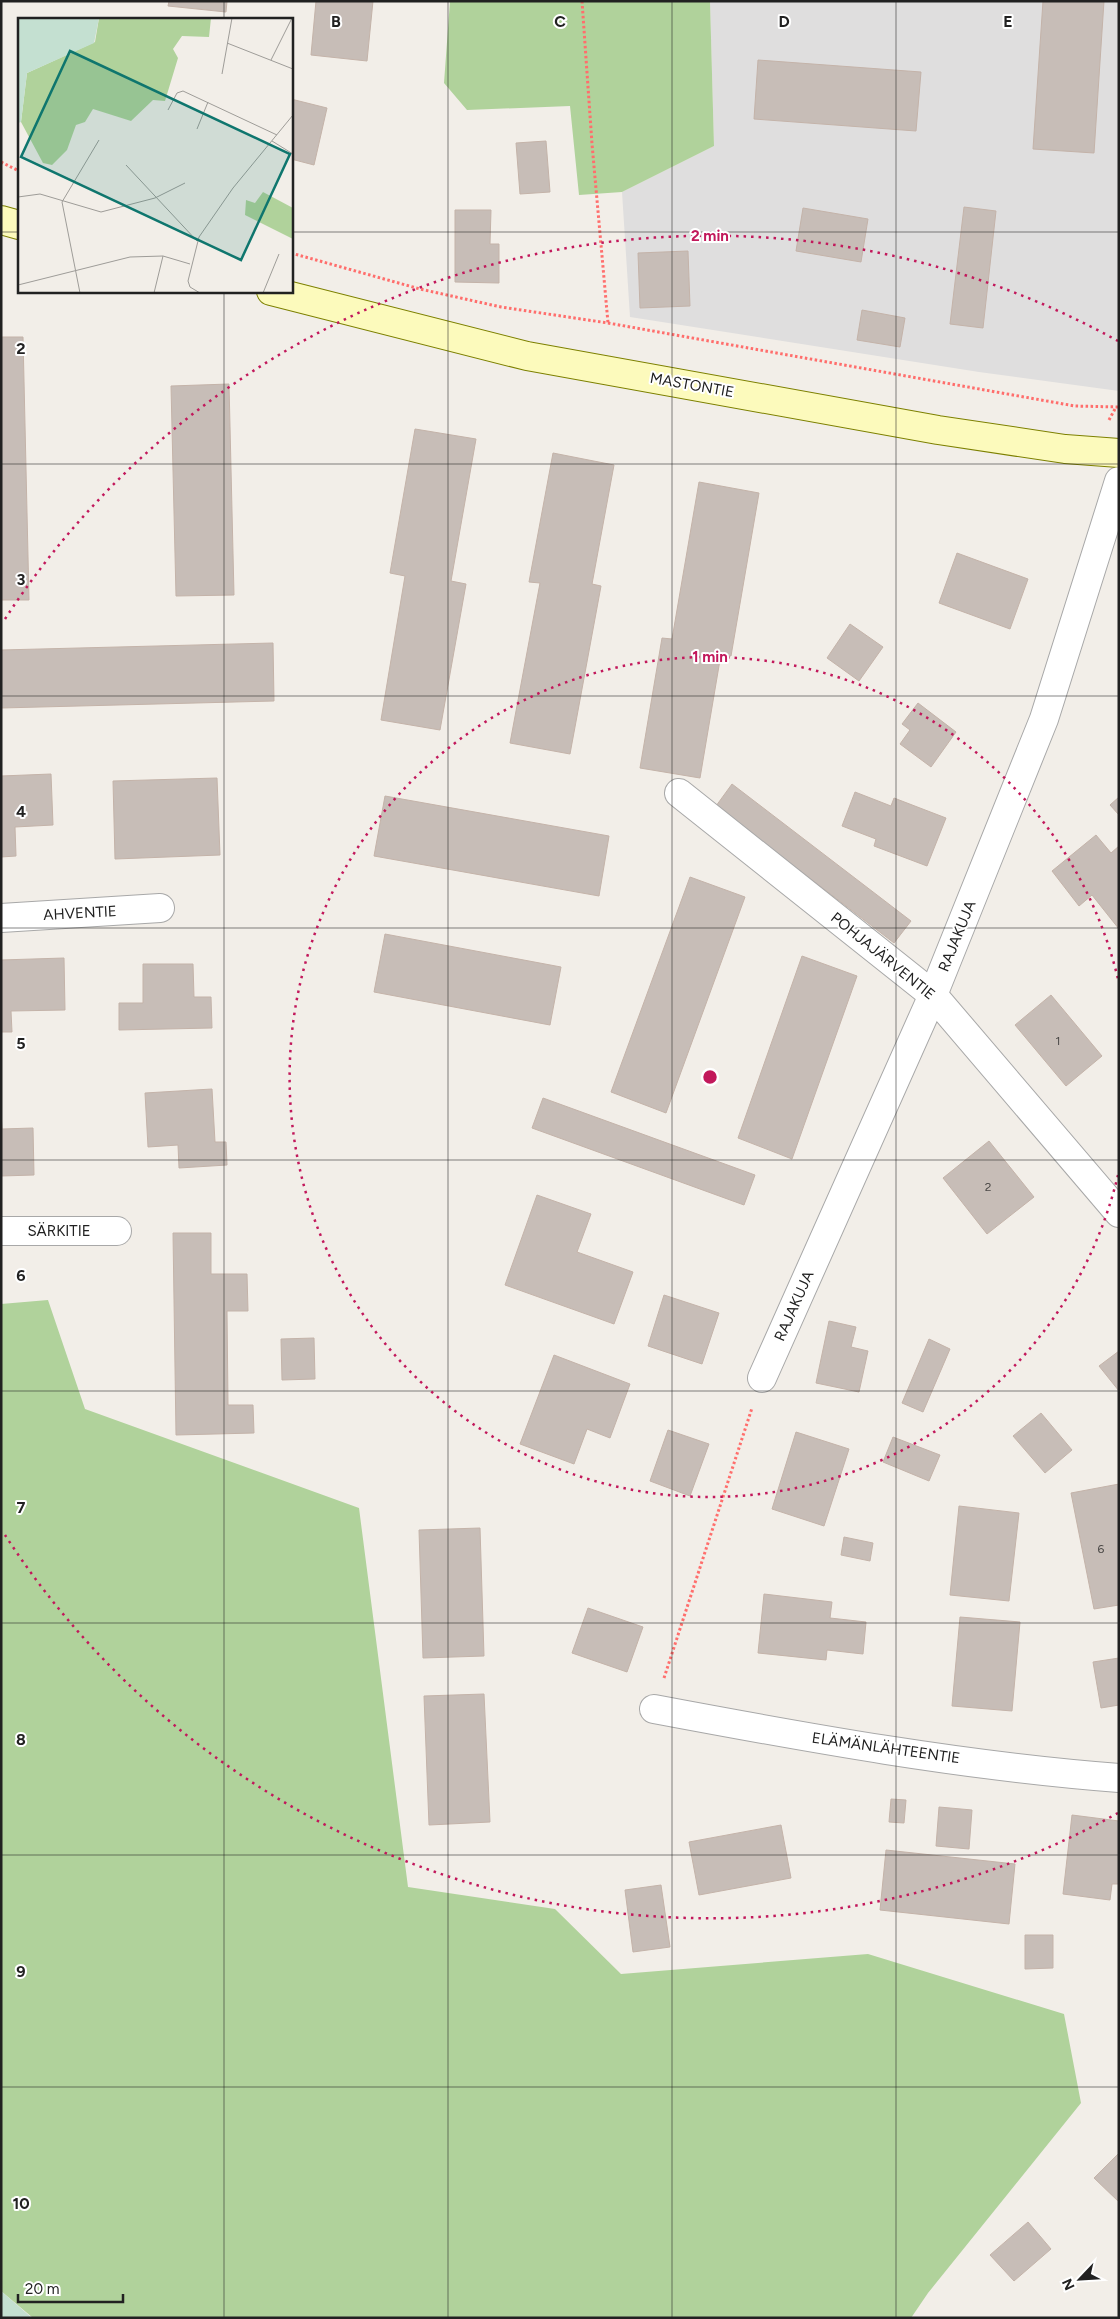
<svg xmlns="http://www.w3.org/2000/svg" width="1120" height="2319" font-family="Figtree,sans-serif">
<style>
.residential{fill:#dfdede}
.forest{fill:#b0d29b}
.wetland{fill:#c4e0d1}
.building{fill:#c7bdb7;stroke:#c4b3a9}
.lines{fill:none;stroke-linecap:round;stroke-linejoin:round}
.street-casing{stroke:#a8a8a8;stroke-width:30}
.secondary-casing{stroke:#7d8001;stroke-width:30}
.path{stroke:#ff6e6c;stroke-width:3;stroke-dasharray:2.5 2.5;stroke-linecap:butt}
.street{stroke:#fff;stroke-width:28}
.secondary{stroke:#fcfabc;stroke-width:28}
.grid{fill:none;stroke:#212121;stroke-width:1;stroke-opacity:0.55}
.ring{fill:none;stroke:#c2185b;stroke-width:2.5;stroke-dasharray:2.5 5}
.labels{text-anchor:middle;stroke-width:4;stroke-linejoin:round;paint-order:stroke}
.number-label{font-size:12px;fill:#4a4846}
.street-label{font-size:15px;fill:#212121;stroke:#fff}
.inset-road{fill:none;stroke:#9e9c98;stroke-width:1}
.view{fill:#0f766e;fill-opacity:0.15;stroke:#0f766e;stroke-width:2.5}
.inset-edge{fill:none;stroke:#212121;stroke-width:2.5}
.grid-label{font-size:16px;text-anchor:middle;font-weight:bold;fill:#212121;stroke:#fff;stroke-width:4;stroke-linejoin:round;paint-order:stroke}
.centre{fill:#c2185b;stroke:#fff;stroke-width:2.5}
.ring-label{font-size:15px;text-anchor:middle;font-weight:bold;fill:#c2185b;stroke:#fff;stroke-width:4;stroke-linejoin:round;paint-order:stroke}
</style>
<rect width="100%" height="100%" fill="#f2eee8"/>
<path class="residential" d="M710,1H1119V391L979,372L630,317L622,192L714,146Z"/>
<g class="forest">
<path d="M450,1H710L714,146L622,192L579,195L570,106L467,110L444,83Z"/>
<path d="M48,1300L85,1409L359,1508L408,1887L555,1909L621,1974L868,1954L1064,2014L1081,2103L928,2293L911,2318H33L1,2291V1304Z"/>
</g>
<path class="wetland" d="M1,2291L32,2318H1Z"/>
<g class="building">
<path d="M169,1H227L226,12L168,6Z"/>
<path d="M316,1H373L367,61L311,55Z"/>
<path d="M1043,1H1104L1094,153L1033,149Z"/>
<path d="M758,60L921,72L916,131L754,119Z"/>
<path d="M291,99L327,108L314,165L291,159Z"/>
<path d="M546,141L550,192L520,194L516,143Z"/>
<path d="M964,207L996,211L983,328L950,324Z"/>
<path d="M803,208L868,219L861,262L796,251Z"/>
<path d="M455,210H491L490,244H499V283L455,282Z"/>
<path d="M688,251L690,306L640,308L638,253Z"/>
<path d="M862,310L905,318L900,347L857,340Z"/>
<path d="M1,337H23L29,600H1Z"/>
<path d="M229,384L234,595L176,596L171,386Z"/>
<path d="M415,429L476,439L451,581L466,584L440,730L381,720L405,576L390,573Z"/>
<path d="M553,453L614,465L592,584L601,586L570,754L510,743L540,583L529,582Z"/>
<path d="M699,482L759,493L731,656L721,654L700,778L640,768L662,638L672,639Z"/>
<path d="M957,553L1028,579L1010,629L939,603Z"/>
<path d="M850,624L883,647L859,681L827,658Z"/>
<path d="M273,643L274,701L1,708V650Z"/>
<path d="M918,703L956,732L931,767L900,744L910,730L902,724Z"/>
<path d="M51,774L53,825L15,827L16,856L1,857V776Z"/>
<path d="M217,778L220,855L115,859L113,781Z"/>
<path d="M732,784L911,921L894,943L716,806Z"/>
<path d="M855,792L891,806L894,798L946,818L927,866L874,846L876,839L842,826Z"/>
<path d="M385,796L609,836L599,896L374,856Z"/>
<path d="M1119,797V815L1110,805Z"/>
<path d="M1096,835L1111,853L1119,846V929L1092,895L1079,906L1052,871Z"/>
<path d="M690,877L745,897L666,1113L611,1092Z"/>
<path d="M385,934L561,967L550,1025L374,992Z"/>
<path d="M802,956L857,976L792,1159L738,1138Z"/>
<path d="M64,958L65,1010L11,1011L12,1032H1V960Z"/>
<path d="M143,964H193L194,997H211L212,1028L119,1030V1003H143Z"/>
<path d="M1051,995L1102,1056L1066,1086L1015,1025Z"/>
<path d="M212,1089L215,1142H226L227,1165L179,1168L178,1145L148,1147L145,1093Z"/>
<path d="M543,1098L755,1175L744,1205L532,1128Z"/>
<path d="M1,1113L2,1129L33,1128L34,1175L1,1176Z"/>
<path d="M989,1141L1034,1197L987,1234L943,1178Z"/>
<path d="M537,1195L591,1214L577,1252L633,1272L614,1324L505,1285Z"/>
<path d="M173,1233H211V1274H247L248,1311H227L228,1405H253L254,1433L176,1435Z"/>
<path d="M664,1295L719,1313L702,1364L648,1346Z"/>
<path d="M829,1321L856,1327L851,1347L868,1351L859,1392L816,1383Z"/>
<path d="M314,1338L315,1379L282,1380L281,1339Z"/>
<path d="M929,1339L950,1349L923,1412L902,1403Z"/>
<path d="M1119,1351V1391L1099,1366Z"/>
<path d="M554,1355L630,1384L610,1438L587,1429L574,1464L520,1444Z"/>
<path d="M1041,1413L1072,1450L1045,1473L1013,1436Z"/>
<path d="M668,1430L709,1444L690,1496L650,1481Z"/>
<path d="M796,1432L849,1449L824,1526L772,1509Z"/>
<path d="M893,1437L940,1455L929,1481L883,1462Z"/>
<path d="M1119,1484V1605L1094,1609L1071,1493Z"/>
<path d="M959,1506L1019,1513L1009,1601L950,1595Z"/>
<path d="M480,1528L484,1656L423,1658L419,1530Z"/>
<path d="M844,1537L873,1543L870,1561L841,1555Z"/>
<path d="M764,1594L832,1602L830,1618L866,1622L863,1654L827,1650L826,1660L758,1653Z"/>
<path d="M588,1608L643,1627L627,1672L572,1653Z"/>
<path d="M960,1617L1020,1622L1012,1711L952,1706Z"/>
<path d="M1119,1658V1705L1101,1708L1093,1662Z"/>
<path d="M484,1694L490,1822L429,1825L424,1696Z"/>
<path d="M891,1799L906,1800L904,1823L889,1822Z"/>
<path d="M939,1807L972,1810L969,1849L936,1846Z"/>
<path d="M1072,1815L1119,1821V1884H1112L1110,1900L1063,1894Z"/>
<path d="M781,1825L791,1878L699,1895L689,1842Z"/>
<path d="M886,1850L1015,1864L1009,1924L880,1910Z"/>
<path d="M661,1885L670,1947L633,1952L625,1890Z"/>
<path d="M1025,1935H1053V1968L1025,1969Z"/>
<path d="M1119,2153V2202L1094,2178Z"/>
<path d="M1028,2222L1051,2249L1014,2281L990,2255Z"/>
</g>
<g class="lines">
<g class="street-casing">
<g id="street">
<path d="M679,793L933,995L1119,1213"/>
<path d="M1,918L160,908"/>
<path d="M1,1231H117"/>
<path d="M762,1378L933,995L1044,719L1119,481"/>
<path d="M654,1709C808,1738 963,1766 1119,1778"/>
</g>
</g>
<g class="secondary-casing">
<g id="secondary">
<path d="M1,220L19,225"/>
<path d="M271,291L527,356L938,430L1065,449L1119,453"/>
</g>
</g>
<g class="path">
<path d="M582,1L592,144L608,323"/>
<path d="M1,162L19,171"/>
<path d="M291,253L420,289L501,307L608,323L1075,406L1119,407"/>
<path d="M1109,420L1116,407"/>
<path d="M664,1678L752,1408"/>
</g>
<use href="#street" class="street"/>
<use href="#secondary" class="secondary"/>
</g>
<path class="grid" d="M224,1V19M448,1V2318M672,1V2318M896,1V2318M1,232H19M291,232H1119M224,291V2318M1,464H1119M1,696H1119M1,928H1119M1,1160H1119M1,1391H1119M1,1623H1119M1,1855H1119M1,2087H1119"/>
<g class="ring">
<path d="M1118 1175A420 420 0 1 1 1118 979"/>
<path d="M1118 1813A841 841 0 0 1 5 1535M5 619A841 841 0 0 1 1118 341"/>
</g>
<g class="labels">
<g class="number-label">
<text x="1058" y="1045">1</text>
<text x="988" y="1191">2</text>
<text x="1101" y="1553">6</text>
</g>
<g class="street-label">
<text transform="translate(692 385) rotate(10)" y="5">MASTONTIE</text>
<text transform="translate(80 913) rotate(-3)" y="5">AHVENTIE</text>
<text transform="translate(957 936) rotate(-68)" y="5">RAJAKUJA</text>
<text transform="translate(883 956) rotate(39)" y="5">POHJAJÄRVENTIE</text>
<text x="59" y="1236">SÄRKITIE</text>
<text transform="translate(794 1306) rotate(-66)" y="5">RAJAKUJA</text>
<text transform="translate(886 1748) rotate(8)" y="5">ELÄMÄNLÄHTEENTIE</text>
</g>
</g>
<g transform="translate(18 18)">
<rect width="275" height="275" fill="#f2eee8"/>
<path d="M81,0H193L191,19L164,18L155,31L160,40L147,83L135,82L113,103L75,91L67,104L58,107L49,132L34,147L25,145L3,104L9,55L77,24ZM245,174L275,190V221L227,197L228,182L237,185Z" fill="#b0d29b"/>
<path d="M0,0H81L76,25L9,55L3,104L0,105Z" fill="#c4e0d1"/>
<path class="inset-road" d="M209,25L275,51M253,42L274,0M204,56L214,0M150,92L159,75L165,73L259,117M179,111L190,84M254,123L275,136M108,147L179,223M0,179L22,176L83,194L137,180L167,165M0,267L112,239L145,238L172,246M62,275L44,184L81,122M136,275L145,238M182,275L172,269L170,263L181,219L215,170L275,97M245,275L261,236"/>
<path class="view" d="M52,33L272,136L223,242L3,139Z"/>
<rect width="275" height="275" class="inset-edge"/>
</g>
<g class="grid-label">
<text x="336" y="27">B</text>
<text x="560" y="27">C</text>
<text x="784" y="27">D</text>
<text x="1008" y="27">E</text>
<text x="21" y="354">2</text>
<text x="21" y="585">3</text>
<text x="21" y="817">4</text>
<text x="21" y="1049">5</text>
<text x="21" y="1281">6</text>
<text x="21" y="1513">7</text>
<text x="21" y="1745">8</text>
<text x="21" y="1977">9</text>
<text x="21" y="2209">10</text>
</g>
<circle cx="710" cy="1077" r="8" class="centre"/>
<g class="ring-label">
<text x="710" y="241">2 min</text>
<text x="710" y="662">1 min</text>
</g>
<rect width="1120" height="2319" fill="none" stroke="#212121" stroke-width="5"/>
<g transform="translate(1080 2279) rotate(245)" stroke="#ffffff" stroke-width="4" paint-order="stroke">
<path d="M0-4L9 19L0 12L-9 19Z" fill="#212121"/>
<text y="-8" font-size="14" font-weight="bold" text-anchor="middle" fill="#212121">N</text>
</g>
<path d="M18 2294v8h105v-8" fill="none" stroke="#212121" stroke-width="2.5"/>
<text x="25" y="2294" font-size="15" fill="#212121" stroke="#ffffff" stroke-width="4" paint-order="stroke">20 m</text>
</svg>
